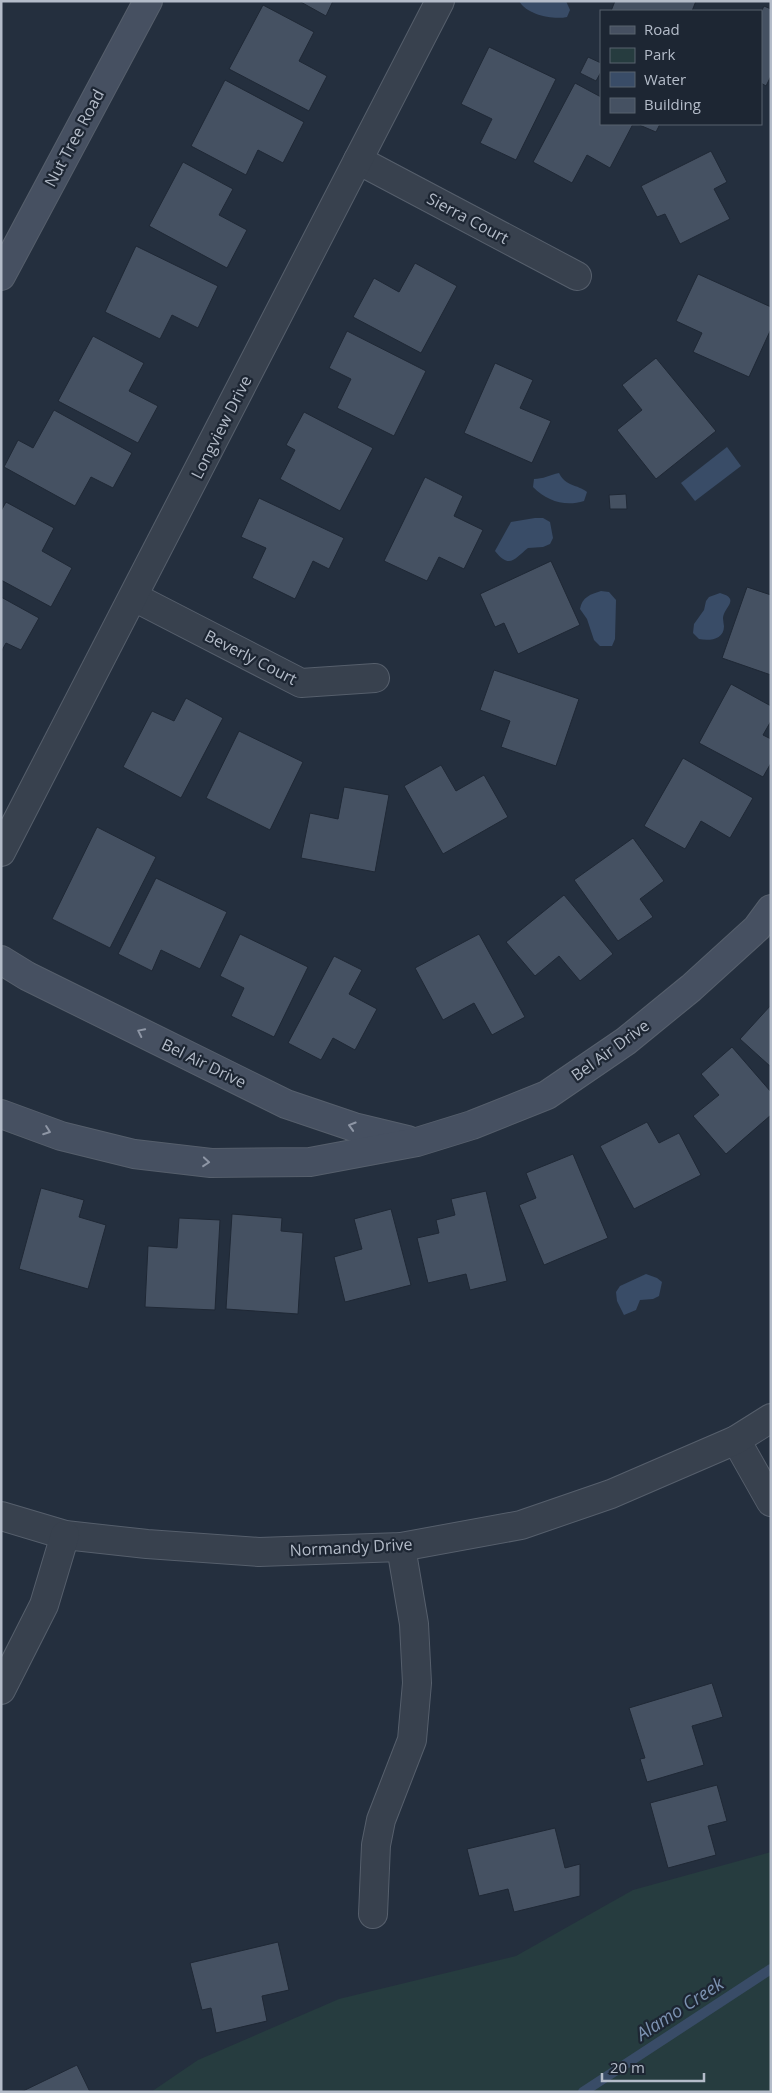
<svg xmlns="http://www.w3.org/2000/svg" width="772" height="2093" font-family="'Open Sans',sans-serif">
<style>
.green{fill:#263c3f}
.water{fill:#394c67}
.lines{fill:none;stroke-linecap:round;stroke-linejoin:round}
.stream{stroke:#394c67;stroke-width:10}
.building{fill:#455162;stroke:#1f2835}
.street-casing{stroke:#565f6c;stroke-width:30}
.secondary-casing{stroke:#565f6c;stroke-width:30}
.street{stroke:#38414e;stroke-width:28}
.secondary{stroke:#465061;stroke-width:28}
.oneway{stroke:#8e96a5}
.labels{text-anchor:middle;stroke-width:4.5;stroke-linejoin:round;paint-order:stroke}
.street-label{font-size:16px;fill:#b4bcc9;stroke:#1d2633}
.water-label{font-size:18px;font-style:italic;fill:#7c92b1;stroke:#1d2633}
</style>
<rect width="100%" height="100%" fill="#242f3e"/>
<path class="green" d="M771,1852V2092H151L198,2060L339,1999L516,1956L633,1890Z"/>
<g class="water">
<path d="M519,1H566L570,10L567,17C553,20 527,15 519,1Z"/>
<path d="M727,447L741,466L695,501L681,483Z"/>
<path d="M559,473C566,487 577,484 587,492L584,501C565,507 547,501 533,487L534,479C543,479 550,475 559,473Z"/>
<path d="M535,518H543L550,522L553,538L550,544L543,547L528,548C515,558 510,570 495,551L496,549L511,522Z"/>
<path d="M601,591L609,592L616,600L615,639L612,646H600L594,640L587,619L580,609C582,597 591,594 601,591Z"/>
<path d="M720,593C741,599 724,607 723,618C723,619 724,626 724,626C724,640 709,641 699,639L693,633L694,624L704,610L706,601L709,597Z"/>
<path d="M646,1274L657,1278L662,1282L659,1296L653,1299L640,1300L636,1310L624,1315L617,1301L616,1292L620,1286Z"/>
</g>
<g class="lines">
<path class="stream" d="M583,2092L771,1969"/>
</g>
<g class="building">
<path d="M299,1H333L326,16Z"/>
<path d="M615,1H696L692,11H611Z"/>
<path d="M263,5L314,32L299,61L327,76L309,111L229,69Z"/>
<path d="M764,6L771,9V76L766,86L761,83V12Z"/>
<path d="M489,47L556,79L516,160L480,143L492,119L461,104Z"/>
<path d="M588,57L601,63V72L596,81L580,73Z"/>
<path d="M225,80L304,122L283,163L258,150L246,175L191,146Z"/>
<path d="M575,83L601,97V124H633L610,168L587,155L572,183L533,162Z"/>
<path d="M637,124H660L656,132Z"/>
<path d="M711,151L727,182L714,189L730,219L680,244L665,214L657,217L641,186Z"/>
<path d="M183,162L233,189L219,215L247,230L227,268L149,226Z"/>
<path d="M136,246L218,286L198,328L172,315L160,339L105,312Z"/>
<path d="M415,263L457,286L421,353L353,317L374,278L399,292Z"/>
<path d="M698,274L771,307V329L749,377L693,352L702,333L676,321Z"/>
<path d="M347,331L426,371L394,436L337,408L351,379L329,368Z"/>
<path d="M93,336L144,363L129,391L158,406L138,443L58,401Z"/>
<path d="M656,358L716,431L656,479L617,430L642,410L622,385Z"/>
<path d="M495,363L533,380L520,408L551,421L532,463L464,433Z"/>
<path d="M54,410L132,453L113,488L91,477L75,506L4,467L18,440L33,448Z"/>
<path d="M304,412L373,448L340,511L280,479L295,450L286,445Z"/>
<path d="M425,477L463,496L454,516L483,530L464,569L439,557L427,581L384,561Z"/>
<path d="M626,494L627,509H610L609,495Z"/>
<path d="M259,498L344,538L329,569L313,561L295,599L252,578L266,548L241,537Z"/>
<path d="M6,502L54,528L42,551L72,568L51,607L1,580V511Z"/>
<path d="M551,561L580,625L518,654L504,623L495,627L480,594Z"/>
<path d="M747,587L771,595V675L722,658Z"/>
<path d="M1,597L39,618L21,650L6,643L1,652Z"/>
<path d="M494,670L579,699L556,766L501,747L510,721L480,710Z"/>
<path d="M731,684L771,706V721L763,735L771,739V763L763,777L699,743Z"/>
<path d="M186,698L223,718L181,798L123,767L152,711L174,721Z"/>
<path d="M239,731L303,762L270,830L206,798Z"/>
<path d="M683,758L753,798L730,838L701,821L685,849L644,826Z"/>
<path d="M441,765L456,791L484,775L508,817L443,854L404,786Z"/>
<path d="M344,787L389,795L375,872L301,858L310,813L338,819Z"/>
<path d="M97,827L156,857L110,948L52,919Z"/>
<path d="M633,838L664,881L640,899L653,917L618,941L574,880Z"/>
<path d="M156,878L227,912L200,969L161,950L152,971L118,954Z"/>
<path d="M564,895L613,954L580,981L559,956L535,976L506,942Z"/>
<path d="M240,934L308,967L274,1037L231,1016L244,988L220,976Z"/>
<path d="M479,934L525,1017L492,1035L474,1003L443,1020L415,968Z"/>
<path d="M334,956L362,970L349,994L377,1009L355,1050L333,1038L321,1060L288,1043Z"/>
<path d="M771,1005V1067L740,1039Z"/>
<path d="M732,1047L771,1092V1115L726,1154L693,1116L719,1095L701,1074Z"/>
<path d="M647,1122L659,1143L679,1133L701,1175L634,1209L600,1146Z"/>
<path d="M573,1154L608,1238L544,1265L519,1205L536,1198L526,1173Z"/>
<path d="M41,1188L84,1200L79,1217L106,1225L88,1289L19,1269Z"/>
<path d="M486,1191L507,1281L470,1290L466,1274L428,1283L417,1238L439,1233L436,1220L455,1215L451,1199Z"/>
<path d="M391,1209L411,1285L345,1302L334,1257L362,1249L354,1219Z"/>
<path d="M232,1214L282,1218L281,1231L303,1233L298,1314L226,1309Z"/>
<path d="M179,1218L220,1220L215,1310L145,1307L148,1246L177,1248Z"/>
<path d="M712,1683L723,1717L692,1726L704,1765L647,1782L640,1759L645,1758L629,1708Z"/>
<path d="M717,1785L727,1821L708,1826L716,1855L668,1868L650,1803Z"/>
<path d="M555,1828L565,1868L580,1864V1896L514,1912L508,1889L479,1896L467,1849Z"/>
<path d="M278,1942L289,1990L262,1996L267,2021L216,2033L211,2008L202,2010L190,1963Z"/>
<path d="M77,2065L90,2092H21Z"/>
</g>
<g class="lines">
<g class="street-casing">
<g id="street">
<path d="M358,160L577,276"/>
<path d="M134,597L301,683L375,678"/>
<path d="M1,852L440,1"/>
<path d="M736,1440L771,1502"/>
<path d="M1,1516L65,1535L147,1544L259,1552L401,1547L521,1525L611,1494L736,1440L771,1418"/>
<path d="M1,1690L44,1605L65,1535"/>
<path d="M373,1914L376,1845L381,1820L412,1740L417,1683L414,1624L401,1547"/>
</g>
</g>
<g class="secondary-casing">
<g id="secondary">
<path d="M1,276L148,1"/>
<path d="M1,960L27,976L286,1104L354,1127L408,1140"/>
<path d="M1,1114L61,1136L134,1154L211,1163L310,1162L417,1142L472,1125L547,1095L626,1041L691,988L757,928L771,909"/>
</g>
</g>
<use href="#street" class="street"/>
<use href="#secondary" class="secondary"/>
</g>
<defs><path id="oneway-chevron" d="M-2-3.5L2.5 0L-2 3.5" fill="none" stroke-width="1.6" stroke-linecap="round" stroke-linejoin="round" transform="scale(1.25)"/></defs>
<g class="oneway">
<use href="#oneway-chevron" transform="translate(141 1032) rotate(-154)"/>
<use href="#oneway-chevron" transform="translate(352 1126) rotate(-163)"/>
<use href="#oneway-chevron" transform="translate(47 1131) rotate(20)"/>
<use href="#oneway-chevron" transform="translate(206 1162) rotate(5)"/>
</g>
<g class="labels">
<g class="street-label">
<text transform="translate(74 138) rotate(-62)" y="6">Nut Tree Road</text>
<text transform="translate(468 218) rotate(28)" y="6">Sierra Court</text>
<text transform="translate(221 427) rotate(-63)" y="6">Longview Drive</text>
<text transform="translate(251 657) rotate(27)" y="6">Beverly Court</text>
<text transform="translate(610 1050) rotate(-36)" y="6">Bel Air Drive</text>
<text transform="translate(204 1063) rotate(26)" y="6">Bel Air Drive</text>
<text transform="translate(351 1547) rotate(-3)" y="6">Normandy Drive</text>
</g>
<g class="water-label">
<text transform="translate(680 2009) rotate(-33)" y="6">Alamo Creek</text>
</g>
</g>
<rect width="772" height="2093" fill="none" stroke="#b4bcc9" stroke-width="5"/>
<rect x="600" y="10" width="162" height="115" fill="#1d2633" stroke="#59626f"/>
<rect x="610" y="26" width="25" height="8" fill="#465061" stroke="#59626f"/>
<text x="644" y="35" font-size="15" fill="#b4bcc9">Road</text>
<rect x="610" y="48" width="25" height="15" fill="#263c3f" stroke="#59626f"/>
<text x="644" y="60" font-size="15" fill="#b4bcc9">Park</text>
<rect x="610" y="72" width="25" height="15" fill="#394c67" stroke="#59626f"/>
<text x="644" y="85" font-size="15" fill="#b4bcc9">Water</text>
<rect x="610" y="98" width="25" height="15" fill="#455162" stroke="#59626f"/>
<text x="644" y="110" font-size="15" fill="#b4bcc9">Building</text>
<path d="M602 2073v8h102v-8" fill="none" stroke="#b4bcc9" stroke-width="2.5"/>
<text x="610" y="2073" font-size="15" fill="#b4bcc9" stroke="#1d2633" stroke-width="4" paint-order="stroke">20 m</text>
</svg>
